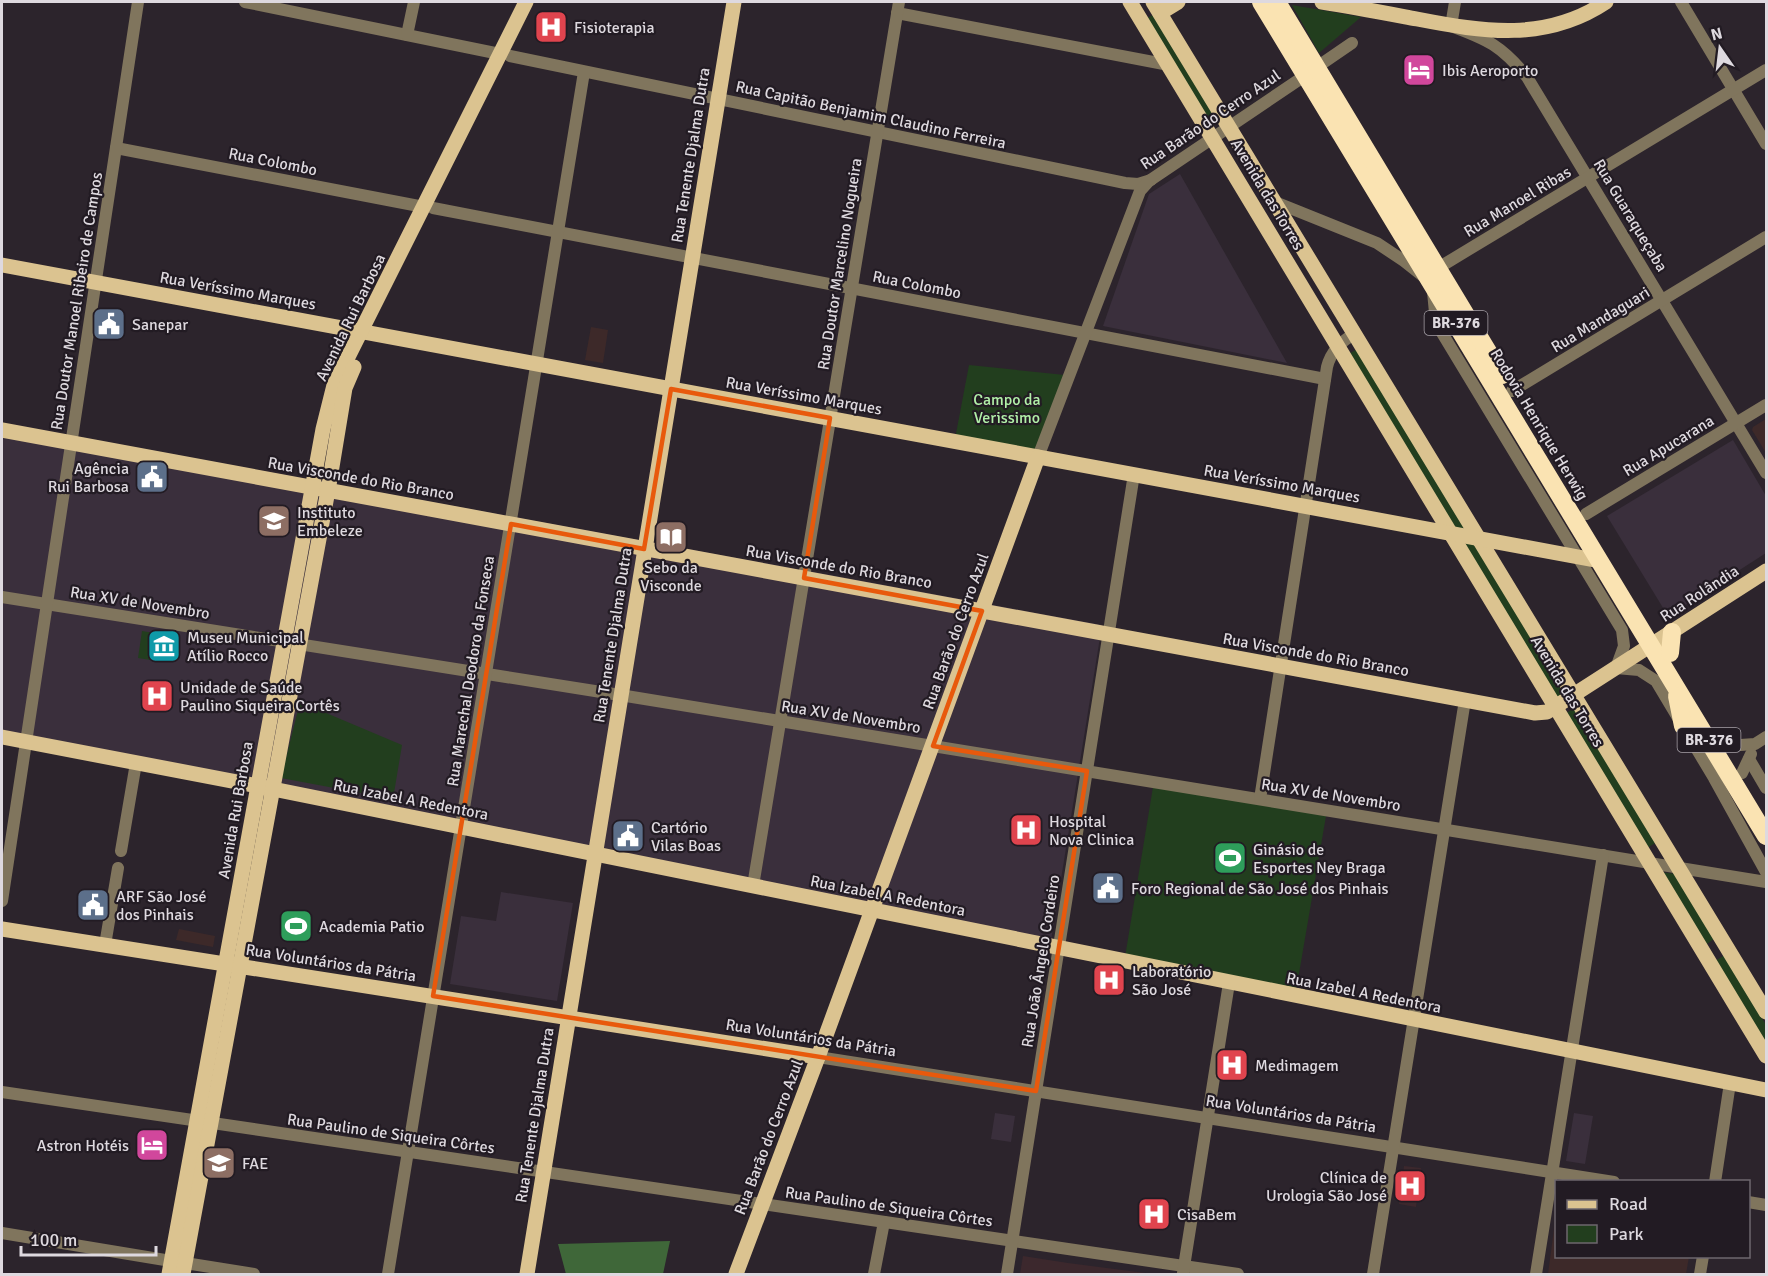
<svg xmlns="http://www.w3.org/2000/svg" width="1768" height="1276" font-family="Signika,sans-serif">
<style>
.built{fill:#3a2f3c}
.education{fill:#3d2929}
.medical{fill:#3c282d}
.green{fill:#223e1e}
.forest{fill:#3f6739}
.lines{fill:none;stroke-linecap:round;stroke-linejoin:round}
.minor{stroke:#80755d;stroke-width:12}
.major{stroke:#dbc390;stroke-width:15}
.highway{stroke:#fae3b2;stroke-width:18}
.marked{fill:none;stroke:#e8590c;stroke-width:4.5;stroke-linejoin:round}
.labels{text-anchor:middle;stroke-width:4.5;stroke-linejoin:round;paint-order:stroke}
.shield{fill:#221b23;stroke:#a6a0a7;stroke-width:1.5}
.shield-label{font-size:15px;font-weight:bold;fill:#ded9df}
.poi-label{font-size:16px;fill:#ded9df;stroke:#221b23;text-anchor:start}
.street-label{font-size:16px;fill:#ded9df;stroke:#221b23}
.park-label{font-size:16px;fill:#b1f0a8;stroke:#221b23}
</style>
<rect width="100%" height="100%" fill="#2c242c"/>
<g class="built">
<path d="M1180,174L1287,363L1103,326L1149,194Z"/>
<path d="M2,423L1102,625L1051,941L2,734Z"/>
<path d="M1733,440L1766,496V553L1668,616L1607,516Z"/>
<path d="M501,892L573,903L557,1001L450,984L461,916L496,921Z"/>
<path d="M995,1113L1015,1116L1011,1142L991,1139Z"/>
<path d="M1574,1113L1593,1116L1585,1164L1566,1161Z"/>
</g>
<g class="education">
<path d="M591,327L608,330L603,363L585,360Z"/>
<path d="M1766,419V453L1752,430L1753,427Z"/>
<path d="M179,929L215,936L213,947L176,940Z"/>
<path d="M1556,1214V1256L1689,1257L1686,1274H1548Z"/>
</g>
<g class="medical">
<path d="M1404,1166L1421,1168L1416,1207L1399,1204Z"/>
<path d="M1023,1256L1068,1263L1153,1274H1020Z"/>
</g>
<g class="green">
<path d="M1292,5L1361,17L1319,53Z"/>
<path d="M1153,15L1221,120L1210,127L1145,19Z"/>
<path d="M1358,349L1467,528L1454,530L1350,353Z"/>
<path d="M969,365L1065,375L1036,453L955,439Z"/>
<path d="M1462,543H1477L1567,692L1556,699Z"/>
<path d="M142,631L161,634L160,643H158L157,648L159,649L157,661L138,658Z"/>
<path d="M300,702L402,745L393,799L281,778Z"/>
<path d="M1575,708L1657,842L1647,848L1566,713Z"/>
<path d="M1153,787L1326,816L1296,991L1125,957Z"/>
<path d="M1660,872L1676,874L1714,939L1704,946Z"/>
<path d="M1725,955L1766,1025V1051L1713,962Z"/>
</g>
<path class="forest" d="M670,1241L663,1274H566L558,1244Z"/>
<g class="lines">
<g class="minor">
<path d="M245,2L500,54"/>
<path d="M1455,2L1451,26C1487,39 1502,46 1527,77L1766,473"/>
<path d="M1681,2L1766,144"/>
<path d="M897,13L1169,65"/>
<path d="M407,35L414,2"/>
<path d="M510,56L1125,183L1138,184L1151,180"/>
<path d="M1317,67L1352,43"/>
<path d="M116,148L424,207"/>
<path d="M1275,202L1377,243L1404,261L1423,276"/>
<path d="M433,208L1325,379"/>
<path d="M1438,268L1766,70"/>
<path d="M1433,292L1436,323L1622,630L1624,646L1616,668L1639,670L1656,681L1714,778L1766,872"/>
<path d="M1512,391L1766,237"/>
<path d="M1038,457L1140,191L1149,181L1306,75"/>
<path d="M1586,514L1766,405"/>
<path d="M2,597L620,695L1766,882"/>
<path d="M1726,746L1755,744L1766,737"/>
<path d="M1749,759L1766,788"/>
<path d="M1742,773L1751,754"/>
<path d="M1260,799L1327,367C1331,351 1341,342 1355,333"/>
<path d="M121,851L136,763"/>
<path d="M753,886L899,2"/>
<path d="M2,901L138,2"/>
<path d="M105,945L118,868"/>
<path d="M818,1057L1614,1182"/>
<path d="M2,1092L1238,1274"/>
<path d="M1715,1182L1730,1083"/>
<path d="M1748,1202L1766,1205"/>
<path d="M2,1233L171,1261"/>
<path d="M185,1263L254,1274"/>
<path d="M1183,1273L1229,983"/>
<path d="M388,1274L584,72"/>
<path d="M874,1274L884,1222"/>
<path d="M1007,1274L1134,474"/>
<path d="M1373,1274L1465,700"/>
<path d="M1536,1274L1603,855"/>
<path d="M1700,1274L1703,1256"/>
</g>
<g class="major">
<path d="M1130,2L1766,1056"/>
<path d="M1153,2L1766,1012"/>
<path d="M1322,2C1354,7 1385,13 1417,19C1484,32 1546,42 1606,2"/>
<path d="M1160,13L1178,2"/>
<path d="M2,265L1600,561"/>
<path d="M2,430L1535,713L1547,712L1766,571"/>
<path d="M2,737L258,786L1766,1090"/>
<path d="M2,929L818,1057"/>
<path d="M169,1274L323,429L334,385L526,2"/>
<path d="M183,1274L329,485L345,388L354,367"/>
<path d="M527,1274L734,2"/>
<path d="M736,1274L818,1057L1038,457"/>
</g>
<g class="highway">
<path d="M1261,2L1766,836"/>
<path d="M1277,2L1502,375"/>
<path d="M1670,653L1672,632"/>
<path d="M1677,696L1683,726"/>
</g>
</g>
<path class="marked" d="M671,389L830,418L804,578L982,611L933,746L1087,771L1036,1091L433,996L511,524L644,549Z"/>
<defs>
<g id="hospital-square" transform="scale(1.725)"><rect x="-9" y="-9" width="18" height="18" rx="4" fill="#e0444e" stroke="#221b23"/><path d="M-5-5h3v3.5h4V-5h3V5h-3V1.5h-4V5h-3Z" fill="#fff"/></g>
<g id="hotel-square" transform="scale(1.725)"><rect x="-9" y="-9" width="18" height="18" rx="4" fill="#d1479c" stroke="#221b23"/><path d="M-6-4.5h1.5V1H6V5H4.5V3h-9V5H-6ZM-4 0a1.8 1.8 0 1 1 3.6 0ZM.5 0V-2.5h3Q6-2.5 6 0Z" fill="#fff"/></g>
<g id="civic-square" transform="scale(1.725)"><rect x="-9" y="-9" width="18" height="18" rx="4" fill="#5c6f8a" stroke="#221b23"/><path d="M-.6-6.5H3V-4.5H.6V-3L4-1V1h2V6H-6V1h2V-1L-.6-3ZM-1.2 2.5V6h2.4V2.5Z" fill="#fff"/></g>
<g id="university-square" transform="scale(1.725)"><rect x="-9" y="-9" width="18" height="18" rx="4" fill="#8d6e63" stroke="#221b23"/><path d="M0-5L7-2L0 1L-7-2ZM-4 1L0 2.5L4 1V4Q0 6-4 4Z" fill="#fff"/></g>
<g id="library-square" transform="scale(1.725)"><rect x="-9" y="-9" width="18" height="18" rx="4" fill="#8d6e63" stroke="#221b23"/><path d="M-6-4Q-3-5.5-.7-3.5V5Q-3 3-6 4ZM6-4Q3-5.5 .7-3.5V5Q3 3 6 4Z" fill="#fff"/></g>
<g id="museum-square" transform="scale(1.725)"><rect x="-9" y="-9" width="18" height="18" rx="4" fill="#0f9aa8" stroke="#221b23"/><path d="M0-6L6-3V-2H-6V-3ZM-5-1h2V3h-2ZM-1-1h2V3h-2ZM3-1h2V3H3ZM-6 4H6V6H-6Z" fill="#fff"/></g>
<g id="stadium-square" transform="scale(1.725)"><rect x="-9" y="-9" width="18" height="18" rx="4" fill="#2e9e5b" stroke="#221b23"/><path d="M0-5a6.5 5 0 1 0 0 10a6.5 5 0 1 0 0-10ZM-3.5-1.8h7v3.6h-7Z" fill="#fff"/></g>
<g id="school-square" transform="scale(1.725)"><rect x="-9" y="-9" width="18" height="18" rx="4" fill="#8d6e63" stroke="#221b23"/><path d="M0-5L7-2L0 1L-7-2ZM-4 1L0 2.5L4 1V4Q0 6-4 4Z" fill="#fff"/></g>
</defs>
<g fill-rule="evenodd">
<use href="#hospital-square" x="551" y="27"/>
<use href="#hotel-square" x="1419" y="70"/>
<use href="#civic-square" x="109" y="324"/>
<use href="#civic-square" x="152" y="477"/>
<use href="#university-square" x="274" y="521"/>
<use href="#library-square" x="671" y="537"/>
<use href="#museum-square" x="164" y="646"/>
<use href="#hospital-square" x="157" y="696"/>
<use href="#hospital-square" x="1026" y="830"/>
<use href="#civic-square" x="628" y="836"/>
<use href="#stadium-square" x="1230" y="858"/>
<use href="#civic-square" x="1108" y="888"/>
<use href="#civic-square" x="93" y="905"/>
<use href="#stadium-square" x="296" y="926"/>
<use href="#hospital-square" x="1109" y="980"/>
<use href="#hospital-square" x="1232" y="1065"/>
<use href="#hotel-square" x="152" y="1145"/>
<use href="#school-square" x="219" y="1163"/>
<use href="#hospital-square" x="1410" y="1186"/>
<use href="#hospital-square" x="1154" y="1214"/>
</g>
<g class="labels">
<g class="shield">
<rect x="1424.5" y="311" width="63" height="24" rx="4.5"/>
<rect x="1677.5" y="728" width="63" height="24" rx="4.5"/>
</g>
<g class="shield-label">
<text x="1456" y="328">BR-376</text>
<text x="1709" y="745">BR-376</text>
</g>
<g class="poi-label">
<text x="574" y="33">Fisioterapia</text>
<text x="1442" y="76">Ibis Aeroporto</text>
<text x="132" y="330">Sanepar</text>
<text x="129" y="474" text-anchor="end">Agência<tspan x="129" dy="18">Rui Barbosa</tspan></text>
<text x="297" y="518">Instituto<tspan x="297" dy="18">Embeleze</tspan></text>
<text x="671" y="573" text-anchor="middle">Sebo da<tspan x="671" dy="18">Visconde</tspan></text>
<text x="187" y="643">Museu Municipal<tspan x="187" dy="18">Atílio Rocco</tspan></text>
<text x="180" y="693">Unidade de Saúde<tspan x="180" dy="18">Paulino Siqueira Cortês</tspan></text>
<text x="1049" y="827">Hospital<tspan x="1049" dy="18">Nova Clinica</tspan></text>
<text x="651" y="833">Cartório<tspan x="651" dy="18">Vilas Boas</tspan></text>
<text x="1253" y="855">Ginásio de<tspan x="1253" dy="18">Esportes Ney Braga</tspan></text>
<text x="1131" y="894">Foro Regional de São José dos Pinhais</text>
<text x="116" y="902">ARF São José<tspan x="116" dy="18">dos Pinhais</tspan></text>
<text x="319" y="932">Academia Patio</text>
<text x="1132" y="977">Laboratório<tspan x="1132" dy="18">São José</tspan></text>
<text x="1255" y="1071">Medimagem</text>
<text x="129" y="1151" text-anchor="end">Astron Hotéis</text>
<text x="242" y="1169">FAE</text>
<text x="1387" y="1183" text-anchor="end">Clínica de<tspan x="1387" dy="18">Urologia São José</tspan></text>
<text x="1177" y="1220">CisaBem</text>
</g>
<g class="street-label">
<text transform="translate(871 114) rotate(12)" y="6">Rua Capitão Benjamim Claudino Ferreira</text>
<text transform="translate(1210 119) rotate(-34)" y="6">Rua Barão do Cerro Azul</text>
<text transform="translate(690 155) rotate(-81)" y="6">Rua Tenente Djalma Dutra</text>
<text transform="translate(273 161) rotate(11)" y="6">Rua Colombo</text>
<text transform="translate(1268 194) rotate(59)" y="6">Avenida das Torres</text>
<text transform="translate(1517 201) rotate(-31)" y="6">Rua Manoel Ribas</text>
<text transform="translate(1631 215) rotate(59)" y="6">Rua Guaraqueçaba</text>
<text transform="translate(839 264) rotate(-81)" y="6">Rua Doutor Marcelino Nogueira</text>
<text transform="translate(917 284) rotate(11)" y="6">Rua Colombo</text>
<text transform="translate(238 290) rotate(10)" y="6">Rua Veríssimo Marques</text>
<text transform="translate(76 301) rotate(-81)" y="6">Rua Doutor Manoel Ribeiro de Campos</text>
<text transform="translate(350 317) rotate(-64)" y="6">Avenida Rui Barbosa</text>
<text transform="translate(1600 319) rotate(-31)" y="6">Rua Mandaguari</text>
<text transform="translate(804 395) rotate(10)" y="6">Rua Veríssimo Marques</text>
<text transform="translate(1540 424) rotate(59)" y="6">Rodovia Henrique Herwig</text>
<text transform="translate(1668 445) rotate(-31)" y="6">Rua Apucarana</text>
<text transform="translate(361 478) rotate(10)" y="6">Rua Visconde do Rio Branco</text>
<text transform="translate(1282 483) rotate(10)" y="6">Rua Veríssimo Marques</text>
<text transform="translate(839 566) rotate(10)" y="6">Rua Visconde do Rio Branco</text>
<text transform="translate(1699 593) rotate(-33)" y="6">Rua Rolândia</text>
<text transform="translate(140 602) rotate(9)" y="6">Rua XV de Novembro</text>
<text transform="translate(955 631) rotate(-70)" y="6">Rua Barão do Cerro Azul</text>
<text transform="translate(612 635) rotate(-81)" y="6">Rua Tenente Djalma Dutra</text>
<text transform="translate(1316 654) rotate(10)" y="6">Rua Visconde do Rio Branco</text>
<text transform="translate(470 671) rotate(-81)" y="6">Rua Marechal Deodoro da Fonseca</text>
<text transform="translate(1568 691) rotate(59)" y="6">Avenida das Torres</text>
<text transform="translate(851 716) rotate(9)" y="6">Rua XV de Novembro</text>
<text transform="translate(1331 794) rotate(9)" y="6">Rua XV de Novembro</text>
<text transform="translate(411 799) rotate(11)" y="6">Rua Izabel A Redentora</text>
<text transform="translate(235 810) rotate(-80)" y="6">Avenida Rui Barbosa</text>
<text transform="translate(888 895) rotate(11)" y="6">Rua Izabel A Redentora</text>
<text transform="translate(1040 961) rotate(-81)" y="6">Rua João Ângelo Cordeiro</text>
<text transform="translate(331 962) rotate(9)" y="6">Rua Voluntários da Pátria</text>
<text transform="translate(1364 992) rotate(11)" y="6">Rua Izabel A Redentora</text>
<text transform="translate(811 1037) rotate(9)" y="6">Rua Voluntários da Pátria</text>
<text transform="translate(1291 1113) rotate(9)" y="6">Rua Voluntários da Pátria</text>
<text transform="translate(534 1115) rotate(-81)" y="6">Rua Tenente Djalma Dutra</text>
<text transform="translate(391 1133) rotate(8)" y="6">Rua Paulino de Siqueira Côrtes</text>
<text transform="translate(768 1137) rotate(-69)" y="6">Rua Barão do Cerro Azul</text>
<text transform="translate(889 1206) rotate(8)" y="6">Rua Paulino de Siqueira Côrtes</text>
</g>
<g class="park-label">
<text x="1007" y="405">Campo da<tspan x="1007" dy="18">Verissimo</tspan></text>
</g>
</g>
<rect width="1768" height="1276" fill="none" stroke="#ded9df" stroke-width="6"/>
<rect x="1555" y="1180" width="195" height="78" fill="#221b23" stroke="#6d676e" stroke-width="1.5"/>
<rect x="1567" y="1200" width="30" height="9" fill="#dbc390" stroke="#6d676e" stroke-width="1.5"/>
<text x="1609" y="1210" font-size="18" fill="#ded9df">Road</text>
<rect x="1567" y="1225" width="30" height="18" fill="#223e1e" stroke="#6d676e" stroke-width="1.5"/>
<text x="1609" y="1240" font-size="18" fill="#ded9df">Park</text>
<g transform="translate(1720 48) rotate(346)" stroke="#221b23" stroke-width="4.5" paint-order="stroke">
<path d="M0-4.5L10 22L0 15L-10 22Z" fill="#ded9df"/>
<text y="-9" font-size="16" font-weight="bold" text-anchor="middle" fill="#ded9df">N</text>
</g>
<path d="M21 1246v9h135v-9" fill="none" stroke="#ded9df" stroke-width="3"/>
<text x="30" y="1246" font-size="18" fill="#ded9df" stroke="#221b23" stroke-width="4.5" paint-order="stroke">100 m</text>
</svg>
